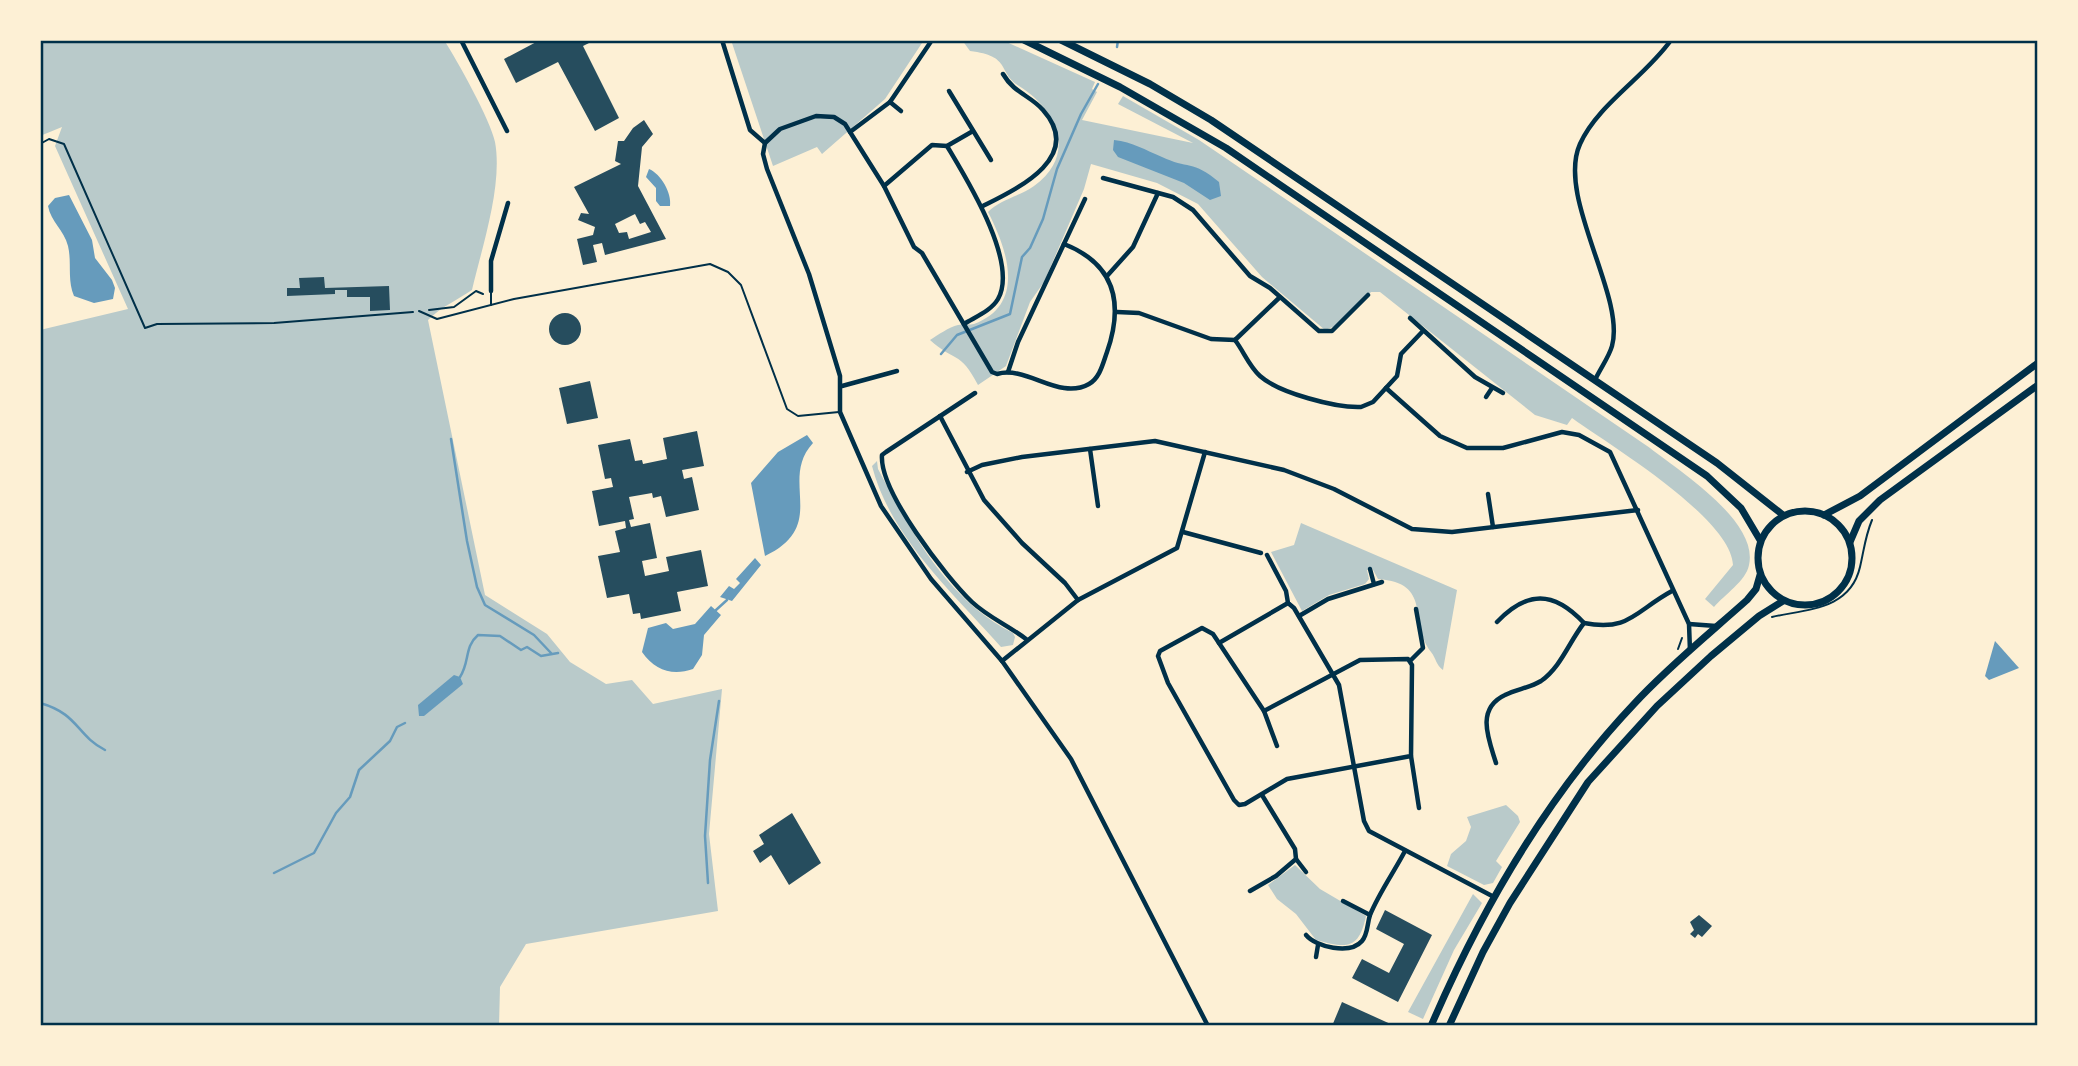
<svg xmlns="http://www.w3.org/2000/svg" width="2078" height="1066" font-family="'DM Sans',sans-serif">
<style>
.green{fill:#b9caca}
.water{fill:#669bbc}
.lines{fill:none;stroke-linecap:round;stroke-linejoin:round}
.stream{stroke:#669bbc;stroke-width:2.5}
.building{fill:#264d5e;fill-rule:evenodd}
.path{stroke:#003049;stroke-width:2}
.service{stroke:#003049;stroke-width:2}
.minor{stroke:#003049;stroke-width:4.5}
.primary{stroke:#003049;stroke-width:7}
.trunk{stroke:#003049;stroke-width:7}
.neatline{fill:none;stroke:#003049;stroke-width:2.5}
</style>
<rect width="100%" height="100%" fill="#fdf0d5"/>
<g class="green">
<path d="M40,40H444C457,60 491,121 495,142C503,185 482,247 472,290C456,301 442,306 428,320L485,595L547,634L570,662L606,684L632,680L653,704L722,689L709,834L718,911L526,944L500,987L499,1026H40V330L128,309L55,146L62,127L40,136Z"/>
<path d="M731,40H924L885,99L822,154L817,147L773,166Z"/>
<path d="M962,40H1002L1095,82L1092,89L1097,92L1082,120L1193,143L1118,104L1123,96L1199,140L1650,448C1679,471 1759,521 1749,565C1746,581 1724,595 1714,607L1705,599L1733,565C1731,518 1611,446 1572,418L1567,425L1535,415L1380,292H1371L1343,323L1325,330L1262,277L1198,204L1157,183L1091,164L1084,189L1044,282L1030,302L1006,366L978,385C960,350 954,362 930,340C938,335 949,327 958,325C963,324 970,325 974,324C1027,304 1007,249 988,212C999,200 1020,196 1034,186C1078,154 1057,110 1019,86C997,72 1012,56 970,51Z"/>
<path d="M877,461L878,469C912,533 946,599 1013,633L1015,637L1013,645L1001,647C954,594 890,537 872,466Z"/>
<path d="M1301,523L1457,590L1443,670C1436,665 1436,658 1431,652C1408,621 1433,583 1378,579L1372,568L1367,570L1369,579L1365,584L1329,595L1302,611L1271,552L1294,545Z"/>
<path d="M1506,805L1518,816L1520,822L1496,861L1502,867L1493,883L1484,885L1447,866L1451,854L1466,841L1471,827L1467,817Z"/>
<path d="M1295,865L1320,889L1366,916C1359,949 1348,949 1316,940L1296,914L1277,899L1268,885Z"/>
<path d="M1473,894L1482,903L1454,950L1423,1019L1408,1012Z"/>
</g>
<g class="water">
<path d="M1114,140C1133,142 1145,150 1162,157C1187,169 1193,160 1219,182L1221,196L1210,200L1184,183L1118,157L1113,150Z"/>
<path d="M649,169C661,174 672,193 670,206H660L656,201V188L646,177Z"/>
<path d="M69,195L92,240L95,258L112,280L115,288L113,299L94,303L74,296C67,279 72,263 68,246C64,230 51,222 48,206L55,198Z"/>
<path d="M807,435L813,443C778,481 830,525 765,556L751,483L778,452Z"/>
<path d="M755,558L761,565L732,601L720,597L729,586L734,589L740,583L736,579Z"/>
<path d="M711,606L721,615L704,635L702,655L693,669C673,676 655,671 642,652L648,628L666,623L673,629L695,624Z"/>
<path d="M1995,641L2019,668L1989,680L1985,676Z"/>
<path d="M454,675L460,677L463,684L424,716H419L418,705Z"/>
</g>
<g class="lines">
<g class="stream">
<path d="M1117,47L1118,40"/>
<path d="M941,354L957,335L1010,314L1022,257L1030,248L1043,219L1057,169L1081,114L1098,84"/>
<path d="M451,439L467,541L477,587L485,605L534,635L551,653"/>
<path d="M716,610L727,600"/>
<path d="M460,677C470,662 464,647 478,635L500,636L521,650L527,647L541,656L558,653"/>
<path d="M40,703C79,714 76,735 105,750"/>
<path d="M274,873L314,853L336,813L350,797L359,770L390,741L397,727L405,723"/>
<path d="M708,883L705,836L710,760L719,701"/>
</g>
</g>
<g class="building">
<path d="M540,40H587L589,43L583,46L619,118L595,131L558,62L516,83L504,59Z"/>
<path d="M644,120L653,134L642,147L638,186L666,239L605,255L602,243L593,245L597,262L583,265L577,239L593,235L595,227L578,220L581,213L589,214L574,187L621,164L615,161L618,141H624L633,128ZM635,214L640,224L645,222L651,232L629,239L627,232L619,233L615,224Z"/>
<path d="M324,277L325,288L389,286L390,310L370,311V297H347V290H335V294L287,296V288H300L299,278Z"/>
<circle cx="565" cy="329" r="16"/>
<path d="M590,381L598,418L567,424L559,388Z"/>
<path d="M697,431L704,466L682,470L684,479L692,477L699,510L666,517L661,496L653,498L652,493L629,497L634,519L629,520L631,527L650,523L657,558L642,561L645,576L669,571L666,557L701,550L708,586L677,592L681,611L641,619L640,613L633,614L629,594L607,598L598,556L620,552L615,531L626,528L625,521L599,526L592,491L613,487L611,478L605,479L598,445L630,439L635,461L642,460L643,464L667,459L663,438Z"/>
<path d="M792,813L821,863L789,885L771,855L760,863L753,851L764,844L759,835Z"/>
<path d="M1385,910L1432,935L1398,1002L1352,978L1362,959L1389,973L1404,944L1376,929Z"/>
<path d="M1699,915L1712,926L1702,937L1698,934L1695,938L1690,934L1694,930L1690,922Z"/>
<path d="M1342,1002L1395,1026H1332Z"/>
</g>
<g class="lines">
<g class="path">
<path d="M40,144L49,139L64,144L145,328L157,324L274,323L413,312"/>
<path d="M429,310L454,307L476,291L483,294"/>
<path d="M1772,617C1807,609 1850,610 1860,567C1864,550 1865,537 1872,520"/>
<path d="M1678,649L1682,638"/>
</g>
<g class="service">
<path d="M491,305V293"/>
<path d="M419,311L437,319L514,299L710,264L728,272L741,285L787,409L798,416L839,412"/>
</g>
<g class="minor">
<path d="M461,40L507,131"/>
<path d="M722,40L750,130L765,143L763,154L767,169L809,274L840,376V412L881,506L931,579L1002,661L1071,759L1208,1026"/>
<path d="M949,91L991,160"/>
<path d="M890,102L901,111"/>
<path d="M850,132L890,102L932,40"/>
<path d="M765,143L780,129L816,116L834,117L845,124L884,186L914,247L922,253L992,372L997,374C1027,365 1059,401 1089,384C1100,378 1103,363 1107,352C1124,303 1115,264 1064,244"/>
<path d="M947,146C966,178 1019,262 998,299C991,311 975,317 964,324"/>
<path d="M1103,178L1173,197L1193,210L1250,276L1270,288L1319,331H1332L1368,295"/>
<path d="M884,186L932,145L947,146L973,131"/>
<path d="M983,206C1017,189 1085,157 1043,110C1031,96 1014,93 1003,74"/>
<path d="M1107,276L1133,247L1158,193"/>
<path d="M491,291V261L508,203"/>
<path d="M1117,312L1139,313L1211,339L1235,340"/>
<path d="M1410,318L1475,377L1503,393"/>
<path d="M1235,340C1244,352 1249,366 1260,376C1279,393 1336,408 1361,407L1373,402L1397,376L1401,354L1422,332"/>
<path d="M1235,340L1279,298"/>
<path d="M1008,372L1018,342L1085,199"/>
<path d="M1595,380C1600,369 1609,357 1612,346C1626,296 1556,197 1580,144C1597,105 1646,76 1671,40"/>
<path d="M842,386L897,371"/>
<path d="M1386,388L1440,436L1467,448H1503L1562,432L1579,435L1610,452L1689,624L1690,651"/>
<path d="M975,393L886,452L882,455C879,491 946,577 972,602C988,617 1009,626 1026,639"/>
<path d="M1486,397L1492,388"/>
<path d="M940,416L984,500L1022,543L1065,583L1078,600"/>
<path d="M1090,449L1098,506"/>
<path d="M967,472L982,465L1022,457L1155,441L1284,470L1334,489L1412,529L1452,532L1638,510"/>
<path d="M1488,494L1493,527"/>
<path d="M1183,532L1261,553"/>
<path d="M1267,555L1286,591L1288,603L1294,608L1339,685L1364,821L1369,831L1494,897"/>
<path d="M1370,569L1374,584"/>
<path d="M1299,616L1328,599L1382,582"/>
<path d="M1497,622C1527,591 1553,590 1584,623"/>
<path d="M1689,624L1716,626"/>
<path d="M1219,643L1264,711L1277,746"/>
<path d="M1002,661L1078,600L1177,548L1205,452"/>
<path d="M1410,661L1423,648L1416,609"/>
<path d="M1264,711L1360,660L1408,659L1412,665L1411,756L1287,779L1245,804L1239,805L1234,800L1168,683L1158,656L1160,651L1202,628L1213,634L1219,643L1288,603"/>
<path d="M1411,756L1419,808"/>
<path d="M1496,763C1489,740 1475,709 1505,695C1516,689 1530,688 1541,681C1561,667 1569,642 1584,623C1629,632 1635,611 1672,591"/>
<path d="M1296,859L1306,872"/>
<path d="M1250,891L1276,876L1296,859L1295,849L1262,795"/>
<path d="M1343,901L1370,915"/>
<path d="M1306,935C1316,947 1350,955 1362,941C1368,934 1367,924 1370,915C1379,893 1394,872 1405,851"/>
<path d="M1316,957L1318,945"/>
</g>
<g class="primary">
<path d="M1431,1026C1481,910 1546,797 1634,704C1668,667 1709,634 1747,600L1756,589L1760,575"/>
<path d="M1449,1026L1483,952L1510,903L1588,782L1657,706L1711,656L1759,616L1783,601"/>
</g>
<g class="trunk">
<path d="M1024,40L1120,87L1226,148L1707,476L1741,508L1760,540"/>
<path d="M1061,40L1150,84L1211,120L1717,463L1783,515"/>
<circle cx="1805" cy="558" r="47"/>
<path d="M1824,515L1860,496L2038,363"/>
<path d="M1850,542L1859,521L1880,500L2038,385"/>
</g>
</g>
<rect width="2078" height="1066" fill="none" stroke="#fdf0d5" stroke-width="84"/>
<rect x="42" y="42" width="1994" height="982" class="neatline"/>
</svg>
